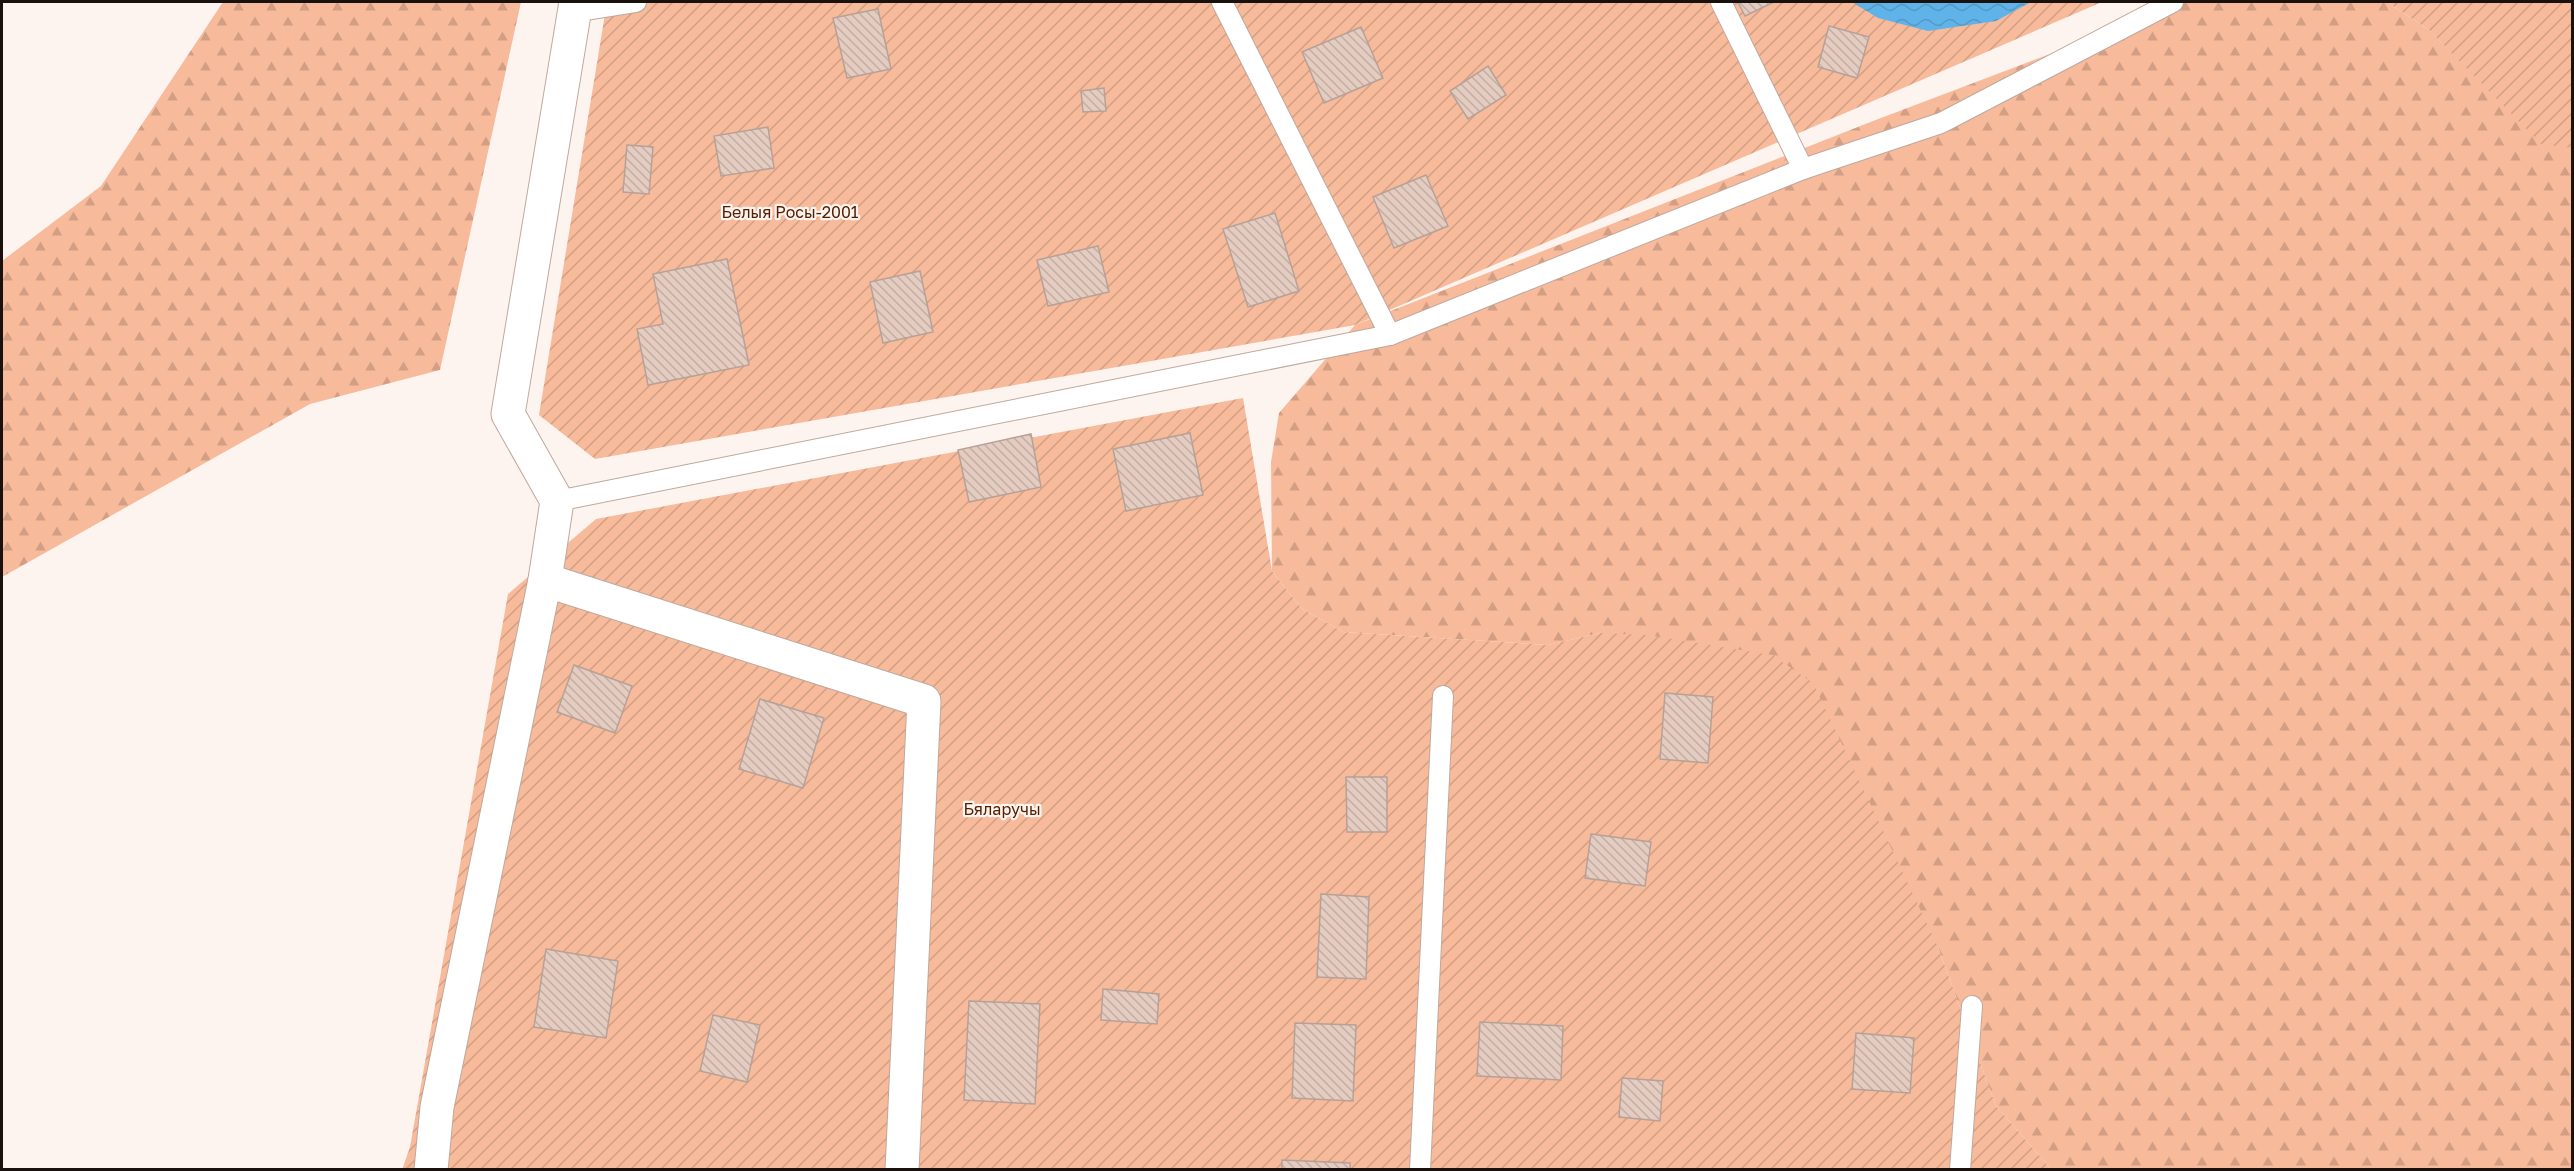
<svg xmlns="http://www.w3.org/2000/svg" width="2574" height="1171" font-family="'Golos Text',sans-serif">
<style>
.forest{fill:url(#forest-firs)}
.garden{fill:url(#garden-furrows)}
.water{fill:url(#water-waves)}
.building{fill:url(#building-back-hatch);stroke:#b7a196;stroke-width:1.5}
.lines{fill:none;stroke-linecap:round;stroke-linejoin:round}
.service-casing{stroke:#bfa89d;stroke-width:22}
.minor-casing{stroke:#bfa89d;stroke-width:35}
.service{stroke:#fff;stroke-width:20}
.minor{stroke:#fff;stroke-width:33}
.labels{text-anchor:middle;stroke-width:4.5;stroke-linejoin:round;paint-order:stroke}
.park-label{font-size:16px;fill:#522000;stroke:#fef4ef}
</style>
<defs>
<pattern id="forest-firs" width="22" height="20" patternUnits="userSpaceOnUse" patternTransform="scale(1.5)"><rect width="22" height="20" fill="#f7ba9b"/><path d="M5 1l3.5 6h-7zM16 11l3.5 6h-7z" fill="#d39f84"/></pattern>
<pattern id="garden-furrows" width="10" height="10" patternUnits="userSpaceOnUse" patternTransform="scale(1.5)"><rect width="10" height="10" fill="#f7ba9b"/><path d="M-1 1l2-2M0 10L10 0M9 11l2-2" fill="none" stroke="#d39f84"/></pattern>
<pattern id="water-waves" width="16" height="10" patternUnits="userSpaceOnUse" patternTransform="scale(1.5)"><rect width="16" height="10" fill="#60b3e9"/><path d="M0 5q4-4 8 0t8 0" fill="none" stroke="#5399c7"/></pattern>
<pattern id="building-back-hatch" width="6" height="6" patternUnits="userSpaceOnUse" patternTransform="scale(1.5)"><rect width="6" height="6" fill="#e4ccc1"/><path d="M-1 5l2 2M0 0l6 6M5-1l2 2" fill="none" stroke="#c3aea5"/></pattern>
</defs>
<rect width="100%" height="100%" fill="#fef4ef"/>
<g class="forest">
<path d="M223,2H521L440,370L310,404L2,577V261L101,186Z"/>
<path d="M2187,2H2387L2429,30L2501,101L2572,137V1169H2051L1996,1106L1938,947L1600,633L1548,645L1343,632L1301,608L1272,571L1271,462L1279,413L1355,325L1873,121Z"/>
</g>
<g class="garden">
<path d="M607,2H2102L1355,325L595,459L539,415Z"/>
<path d="M2387,2H2572V148L2541,144L2429,30Z"/>
<path d="M1243,398L1272,571L1301,608L1343,632L1548,645L1600,633L1648,635L1772,655L1813,683L1938,947L1996,1106L2051,1169L402,1170L410,1147L508,594L596,519Z"/>
</g>
<path class="water" d="M1852,2H2031L1996,21L1928,31L1878,18Z"/>
<g class="building">
<path d="M1738,2H1774L1745,16Z"/>
<path d="M878,9L891,69L847,78L833,18Z"/>
<path d="M1829,26L1869,37L1857,78L1818,67Z"/>
<path d="M1361,27L1383,78L1324,103L1302,52Z"/>
<path d="M1488,66L1506,95L1468,119L1450,91Z"/>
<path d="M1104,88L1106,111L1083,112L1081,91Z"/>
<path d="M768,127L774,168L721,176L714,136Z"/>
<path d="M627,145L653,147L649,194L623,192Z"/>
<path d="M1426,175L1448,226L1394,248L1373,197Z"/>
<path d="M1275,213L1299,291L1248,307L1223,229Z"/>
<path d="M1098,246L1109,292L1048,306L1037,260Z"/>
<path d="M727,259L749,365L648,385L637,329L663,324L653,274Z"/>
<path d="M920,271L933,332L883,343L870,282Z"/>
<path d="M1190,433L1203,495L1126,511L1113,449Z"/>
<path d="M1031,434L1041,487L969,502L958,450Z"/>
<path d="M574,665L632,686L615,733L557,712Z"/>
<path d="M1665,693L1713,697L1708,763L1660,759Z"/>
<path d="M760,699L824,718L803,788L739,769Z"/>
<path d="M1346,777H1387V832H1347Z"/>
<path d="M1591,834L1651,842L1645,886L1585,878Z"/>
<path d="M1321,894L1369,897L1366,979L1317,977Z"/>
<path d="M546,949L618,961L606,1038L534,1027Z"/>
<path d="M1103,989L1159,994L1157,1024L1101,1020Z"/>
<path d="M969,1001L1040,1004L1035,1104L964,1100Z"/>
<path d="M713,1015L760,1025L747,1082L700,1071Z"/>
<path d="M1480,1022L1563,1026L1561,1080L1477,1076Z"/>
<path d="M1295,1023L1356,1025L1353,1101L1292,1098Z"/>
<path d="M1856,1033L1914,1038L1910,1093L1852,1089Z"/>
<path d="M1622,1078L1663,1081L1660,1121L1619,1117Z"/>
<path d="M1282,1160L1350,1163V1170H1282Z"/>
</g>
<g class="lines">
<g class="service-casing">
<g id="service">
<path d="M1222,2L1390,335"/>
<path d="M1721,2L1803,169"/>
<path d="M574,12L636,2"/>
<path d="M557,501L1390,335L1803,169L1941,123L2173,2"/>
<path d="M1420,1170L1443,696"/>
<path d="M1960,1170L1972,1006"/>
</g>
</g>
<g class="minor-casing">
<g id="minor">
<path d="M545,580L924,701L902,1170"/>
<path d="M431,1170L437,1107L545,580L557,501L508,414L576,2"/>
</g>
</g>
<use href="#service" class="service"/>
<use href="#minor" class="minor"/>
</g>
<g class="labels">
<g class="park-label">
<text x="790" y="218">Белыя Росы-2001</text>
<text x="1002" y="815">Бяларучы</text>
</g>
</g>
<rect width="2574" height="1171" fill="none" stroke="#19110d" stroke-width="6"/>
</svg>
